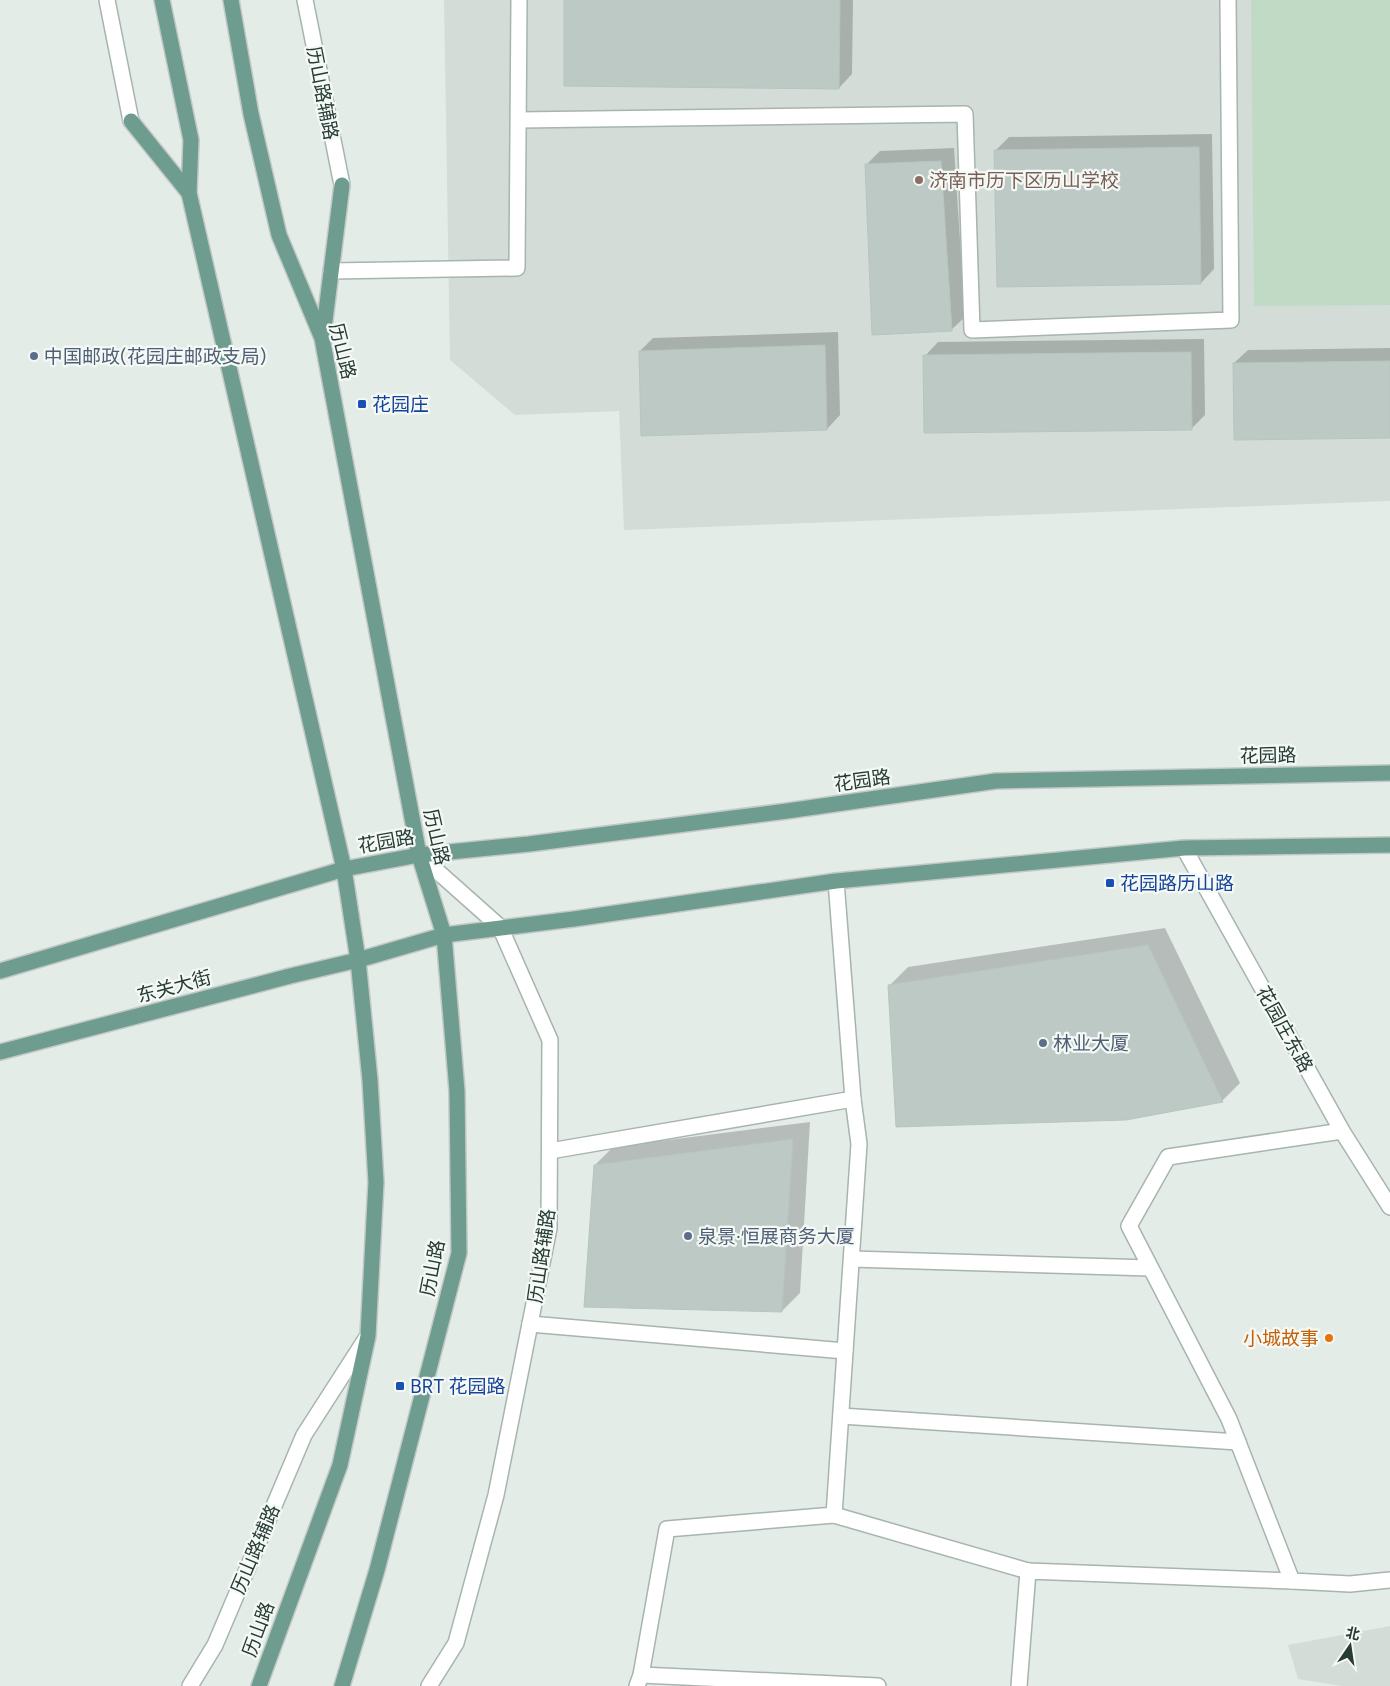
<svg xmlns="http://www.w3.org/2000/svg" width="1390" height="1686" font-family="Figtree,'Noto Sans SC',sans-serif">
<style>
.built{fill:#d3dcd7}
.green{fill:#c0dac6}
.shadow{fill:#0003}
.building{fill:#bdc9c4;stroke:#b7c5bf}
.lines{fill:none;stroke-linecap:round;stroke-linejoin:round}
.service-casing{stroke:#a7b4af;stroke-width:18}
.minor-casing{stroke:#a7b4af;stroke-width:18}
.tertiary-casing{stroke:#a7b4af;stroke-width:18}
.primary-casing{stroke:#c2c8c6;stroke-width:18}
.service{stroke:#fff;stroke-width:15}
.minor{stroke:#fff;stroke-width:15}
.tertiary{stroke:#fff;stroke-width:15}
.primary{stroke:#6e9c8f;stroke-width:15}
.education-dot{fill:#8d6e63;stroke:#f5f9f6;stroke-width:2}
.service-dot{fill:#5c6f8a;stroke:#f5f9f6;stroke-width:2}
.transit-dot{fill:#1a4fb4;stroke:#f5f9f6;stroke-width:2}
.food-dot{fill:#e8710a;stroke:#f5f9f6;stroke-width:2}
.labels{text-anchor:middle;stroke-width:4.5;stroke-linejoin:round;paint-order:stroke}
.street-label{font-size:19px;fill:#263c35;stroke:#f5f9f6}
.education-label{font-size:19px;fill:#785e54;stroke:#f5f9f6;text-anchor:start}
.service-label{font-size:19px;fill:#4e5e75;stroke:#f5f9f6;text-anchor:start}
.transit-label{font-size:19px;fill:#164399;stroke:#f5f9f6;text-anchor:start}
.food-label{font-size:19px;fill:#c56008;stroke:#f5f9f6;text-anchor:end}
</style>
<rect width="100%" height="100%" fill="#e4ece8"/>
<g class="built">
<path d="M444,0H1390V501L624,530L619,411L515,415L450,360Z"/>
<path d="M1390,1626V1686H1342L1298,1679L1288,1645Z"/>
</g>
<path class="green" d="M1251,0H1390V305L1254,306Z"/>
<g class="shadow">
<path d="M566,0H853L852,74L839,88Z"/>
<path d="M1212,134L1214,269L1201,283L996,150L1009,137Z"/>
<path d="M954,148L965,317L951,330L866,165L880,151Z"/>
<path d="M838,332L840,415L827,429L640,351L653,338Z"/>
<path d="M1204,339L1205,415L1192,428L925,356L938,342Z"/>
<path d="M1390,348V437L1234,363L1248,350Z"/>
<path d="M1165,928L1240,1083L1222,1101L1126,1118L890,985L908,967Z"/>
<path d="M810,1122L800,1293L782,1311L595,1165L613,1147Z"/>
</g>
<g class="building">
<path d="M564,0H840L839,89L564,86Z"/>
<path d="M1199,147L1201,284L997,287L994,150Z"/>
<path d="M941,161L952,331L872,335L865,164Z"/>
<path d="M825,345L827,430L641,436L639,351Z"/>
<path d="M1191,352L1192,430L924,433L923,355Z"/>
<path d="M1390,361V438L1234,440L1233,363Z"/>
<path d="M1148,945L1223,1102L1126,1120L896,1127L888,985Z"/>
<path d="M793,1139L782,1312L584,1307L594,1165Z"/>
</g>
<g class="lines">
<g class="service-casing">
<g id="service">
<path d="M519,120L965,114L972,330L1231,320L1228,0"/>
<path d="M419,855L500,927"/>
<path d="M550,1151L853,1099"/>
<path d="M852,1259L1150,1268"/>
<path d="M530,1324L845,1351"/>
<path d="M841,1416L1238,1442"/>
<path d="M834,1515L1028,1571"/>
<path d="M641,1675L878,1686"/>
<path d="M1019,1686L1028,1571L1292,1581"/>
</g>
</g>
<g class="minor-casing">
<g id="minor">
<path d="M331,271L517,268L519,0"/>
<path d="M1342,1131L1168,1157L1129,1226L1229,1419L1292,1581L1350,1584L1390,1580"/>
<path d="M637,1686L641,1675L667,1529L834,1515L859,1144L853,1099L836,881"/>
</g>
</g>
<g class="tertiary-casing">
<g id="tertiary">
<path d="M107,0L131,121"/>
<path d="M305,0L342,185"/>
<path d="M1184,848L1342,1131L1390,1207"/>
<path d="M190,1686L215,1645L304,1435L367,1337"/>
<path d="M429,1686L456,1643L496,1495L549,1228L550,1040L500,927"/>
</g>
</g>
<g class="primary-casing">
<g id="primary">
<path d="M162,0L191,140L189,193L344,869L358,960L370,1080L376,1182L368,1336L340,1465L259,1686"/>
<path d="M231,0L251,114L279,235L322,338L419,855L444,935L457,1091L459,1253L377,1570L342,1686"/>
<path d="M131,121L189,193"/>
<path d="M323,336L342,185"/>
<path d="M0,971L344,869L419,855L529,844L787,811L996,781L1390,773"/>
<path d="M0,1052L290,976L358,960L444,935L574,919L836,881L1184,848L1390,845"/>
</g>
</g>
<use href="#service" class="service"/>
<use href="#minor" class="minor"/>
<use href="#tertiary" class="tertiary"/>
<use href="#primary" class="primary"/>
</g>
<circle class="education-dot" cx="919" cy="180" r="5"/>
<g class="service-dot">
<circle cx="34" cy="356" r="5"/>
<circle cx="1043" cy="1043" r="5"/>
<circle cx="688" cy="1236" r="5"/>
</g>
<g class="transit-dot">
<rect x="357" y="399" width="10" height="10" rx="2.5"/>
<rect x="1105" y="878" width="10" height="10" rx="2.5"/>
<rect x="395" y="1381" width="10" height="10" rx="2.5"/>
</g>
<circle class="food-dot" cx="1329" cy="1338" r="5"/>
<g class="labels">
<g class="street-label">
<text transform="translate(323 93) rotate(79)" y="7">历山路辅路</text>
<text transform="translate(343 351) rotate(76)" y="7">历山路</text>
<text transform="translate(1268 755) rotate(-1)" y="7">花园路</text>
<text transform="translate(862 780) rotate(-8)" y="7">花园路</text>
<text transform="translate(437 837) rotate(77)" y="7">历山路</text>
<text transform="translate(386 841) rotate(-10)" y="7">花园路</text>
<text transform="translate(174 986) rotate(-15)" y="7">东关大街</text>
<text transform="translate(1285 1029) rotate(61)" y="7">花园庄东路</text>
<text transform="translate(541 1256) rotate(-82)" y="7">历山路辅路</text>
<text transform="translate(432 1268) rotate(-79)" y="7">历山路</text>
<text transform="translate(255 1549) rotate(-67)" y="7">历山路辅路</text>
<text transform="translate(258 1629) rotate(-70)" y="7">历山路</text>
</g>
<g class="education-label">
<text x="929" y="187">济南市历下区历山学校</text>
</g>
<g class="service-label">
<text x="44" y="363">中国邮政(花园庄邮政支局)</text>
<text x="1053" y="1050">林业大厦</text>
<text x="698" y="1243">泉景·恒展商务大厦</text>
</g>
<g class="transit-label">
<text x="372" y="411">花园庄</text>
<text x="1120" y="890">花园路历山路</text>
<text x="410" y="1393">BRT 花园路</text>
</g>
<g class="food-label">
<text x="1319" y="1345">小城故事</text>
</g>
</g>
<g transform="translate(1350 1646) rotate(13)" stroke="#f5f9f6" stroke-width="4" paint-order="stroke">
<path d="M0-4L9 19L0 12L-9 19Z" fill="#263c35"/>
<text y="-8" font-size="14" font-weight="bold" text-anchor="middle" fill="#263c35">北</text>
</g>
</svg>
